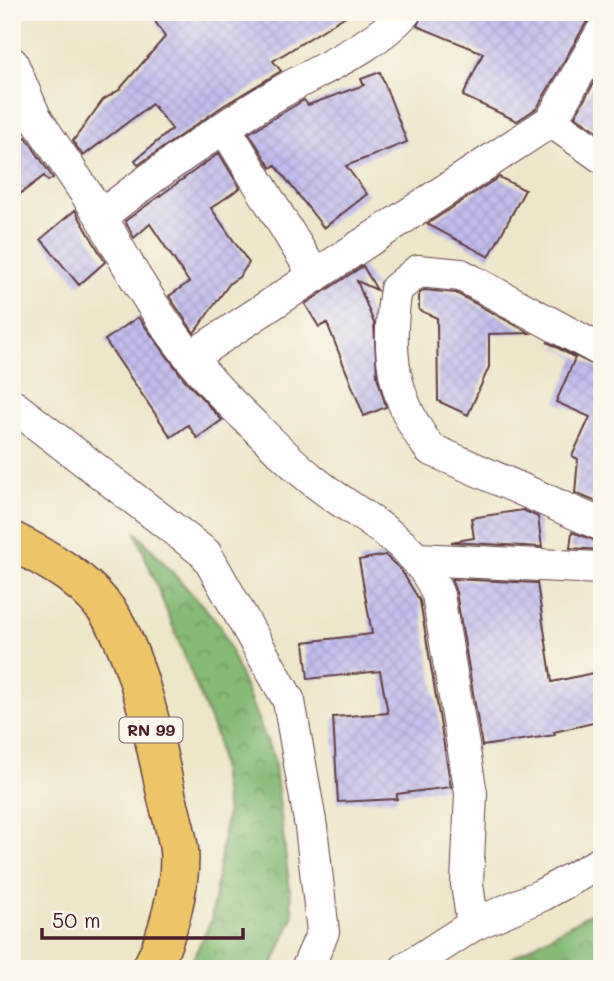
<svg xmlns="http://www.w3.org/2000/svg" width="614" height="981" font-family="Mali,sans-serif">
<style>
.forest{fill:url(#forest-crowns);stroke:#686d50;stroke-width:2}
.building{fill:url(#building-cross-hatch)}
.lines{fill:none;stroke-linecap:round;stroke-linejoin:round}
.street-casing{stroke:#623d43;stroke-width:34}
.primary-casing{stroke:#623d43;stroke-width:41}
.street{stroke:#fff;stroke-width:32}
.primary{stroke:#edc569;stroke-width:38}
.labels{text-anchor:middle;stroke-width:5;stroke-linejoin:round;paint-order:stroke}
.shield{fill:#fbf7ec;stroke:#7f6065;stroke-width:2}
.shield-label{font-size:16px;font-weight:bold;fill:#4a1f2b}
</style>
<defs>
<pattern id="forest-crowns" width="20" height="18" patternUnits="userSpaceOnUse" patternTransform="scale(1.75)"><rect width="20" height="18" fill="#85bb76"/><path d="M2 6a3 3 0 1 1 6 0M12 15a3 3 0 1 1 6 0" fill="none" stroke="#6f9761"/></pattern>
<pattern id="building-cross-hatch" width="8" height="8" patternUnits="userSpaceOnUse" patternTransform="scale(1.75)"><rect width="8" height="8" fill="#c2bced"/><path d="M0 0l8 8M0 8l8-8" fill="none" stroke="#a8a1cb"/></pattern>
</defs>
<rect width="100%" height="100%" fill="#fbf7ec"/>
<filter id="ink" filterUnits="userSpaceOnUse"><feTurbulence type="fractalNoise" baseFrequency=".0143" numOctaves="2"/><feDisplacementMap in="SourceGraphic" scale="14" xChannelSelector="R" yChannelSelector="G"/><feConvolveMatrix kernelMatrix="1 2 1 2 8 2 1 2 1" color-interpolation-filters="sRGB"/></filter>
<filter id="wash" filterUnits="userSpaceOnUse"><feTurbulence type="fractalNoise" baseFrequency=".00686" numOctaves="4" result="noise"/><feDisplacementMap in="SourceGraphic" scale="28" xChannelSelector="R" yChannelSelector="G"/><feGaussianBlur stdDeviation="1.57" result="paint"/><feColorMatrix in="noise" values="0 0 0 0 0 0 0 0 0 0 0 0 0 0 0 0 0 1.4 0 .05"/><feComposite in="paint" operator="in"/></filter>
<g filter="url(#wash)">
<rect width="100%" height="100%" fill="#ede6c9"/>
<g class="forest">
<path d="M135,531L220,625L274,759L293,917L271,969H188L211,921L227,813L217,738Z"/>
<path d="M602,907V969H492Z"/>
</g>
<g id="blocks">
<g class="building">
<path d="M168,12H352L273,61L281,71L223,106L138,165L135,160L172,129L152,104L83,156L73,141L103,100L119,90L165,37L155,21Z"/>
<path d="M423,12H602V14L586,23L537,108L517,121L463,96L483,53L417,26Z"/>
<path d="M602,69V134L575,116Z"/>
<path d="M380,72L407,142L346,166L367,194L324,228L275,165L271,168L249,133L304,100L308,105L364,85L361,79Z"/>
<path d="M26,137L53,178L48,181L44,176L12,200V147Z"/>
<path d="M219,153L240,188L211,208L249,263L239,277L230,283L194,333L169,296L189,282L150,224L134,238L125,221Z"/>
<path d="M499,177L525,190L489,257L427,224Z"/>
<path d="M75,210L105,262L79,285L41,239Z"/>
<path d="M363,266L377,290L357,281L374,323L377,376L386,407L364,416L327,323L319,327L305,304Z"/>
<path d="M424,290L456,293L530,333L489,334V367L468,415L438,401L437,318L419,310V294Z"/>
<path d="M138,317L185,380L222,420L197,438L188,425L171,437L105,340Z"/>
<path d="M547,342L602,369V475L599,503L575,493L578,459L572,456L590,417L556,402L575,358Z"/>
<path d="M523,510L538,517L542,547L451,542L474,538L471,518Z"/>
<path d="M572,532L602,543V550L570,548Z"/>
<path d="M385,555L401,570L420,601L451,787L397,794V799L338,802L333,717L388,713L380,671L308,679L304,642L372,634L359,560Z"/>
<path d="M451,579L537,583L552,682L602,671V721L554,732L555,735L482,746L456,592Z"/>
</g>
</g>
</g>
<g filter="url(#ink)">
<use href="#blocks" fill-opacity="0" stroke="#623d43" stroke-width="2"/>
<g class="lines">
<g class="street-casing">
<g id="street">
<path d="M12,63L35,117L101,216C158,172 216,130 279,93C318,70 375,47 405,12"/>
<path d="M551,121L602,157"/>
<path d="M225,128L315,276"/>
<path d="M101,216C138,287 182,357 240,412C263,434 286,458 310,478C355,516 416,538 438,595L471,793L467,884L473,925"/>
<path d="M602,351L461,275L418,271L396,289C386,351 392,398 430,449L602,525"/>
<path d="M191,357L551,121L602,32"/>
<path d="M12,405L206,554L289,701L311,827L323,932L307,969"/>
<path d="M419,559L599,568"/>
<path d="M405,969L473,925L542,895L602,862"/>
</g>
</g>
<g class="primary-casing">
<path id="primary" d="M12,541C52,561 92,583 115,623C142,672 155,743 167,798C171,814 177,833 179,850C182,883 167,940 151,969"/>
</g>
<use href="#street" class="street"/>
<use href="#primary" class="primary"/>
</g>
</g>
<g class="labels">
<rect class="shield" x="119.5" y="717.5" width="63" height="25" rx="5"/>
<g class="shield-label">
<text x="151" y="736">RN 99</text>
</g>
</g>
<rect width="614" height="981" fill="none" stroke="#fbf7ec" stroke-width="42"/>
<path d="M42 928v10h201v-10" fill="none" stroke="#4a1f2b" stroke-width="3.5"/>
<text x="52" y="928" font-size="21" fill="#4a1f2b" stroke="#fbf7ec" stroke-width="5" paint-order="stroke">50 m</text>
</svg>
